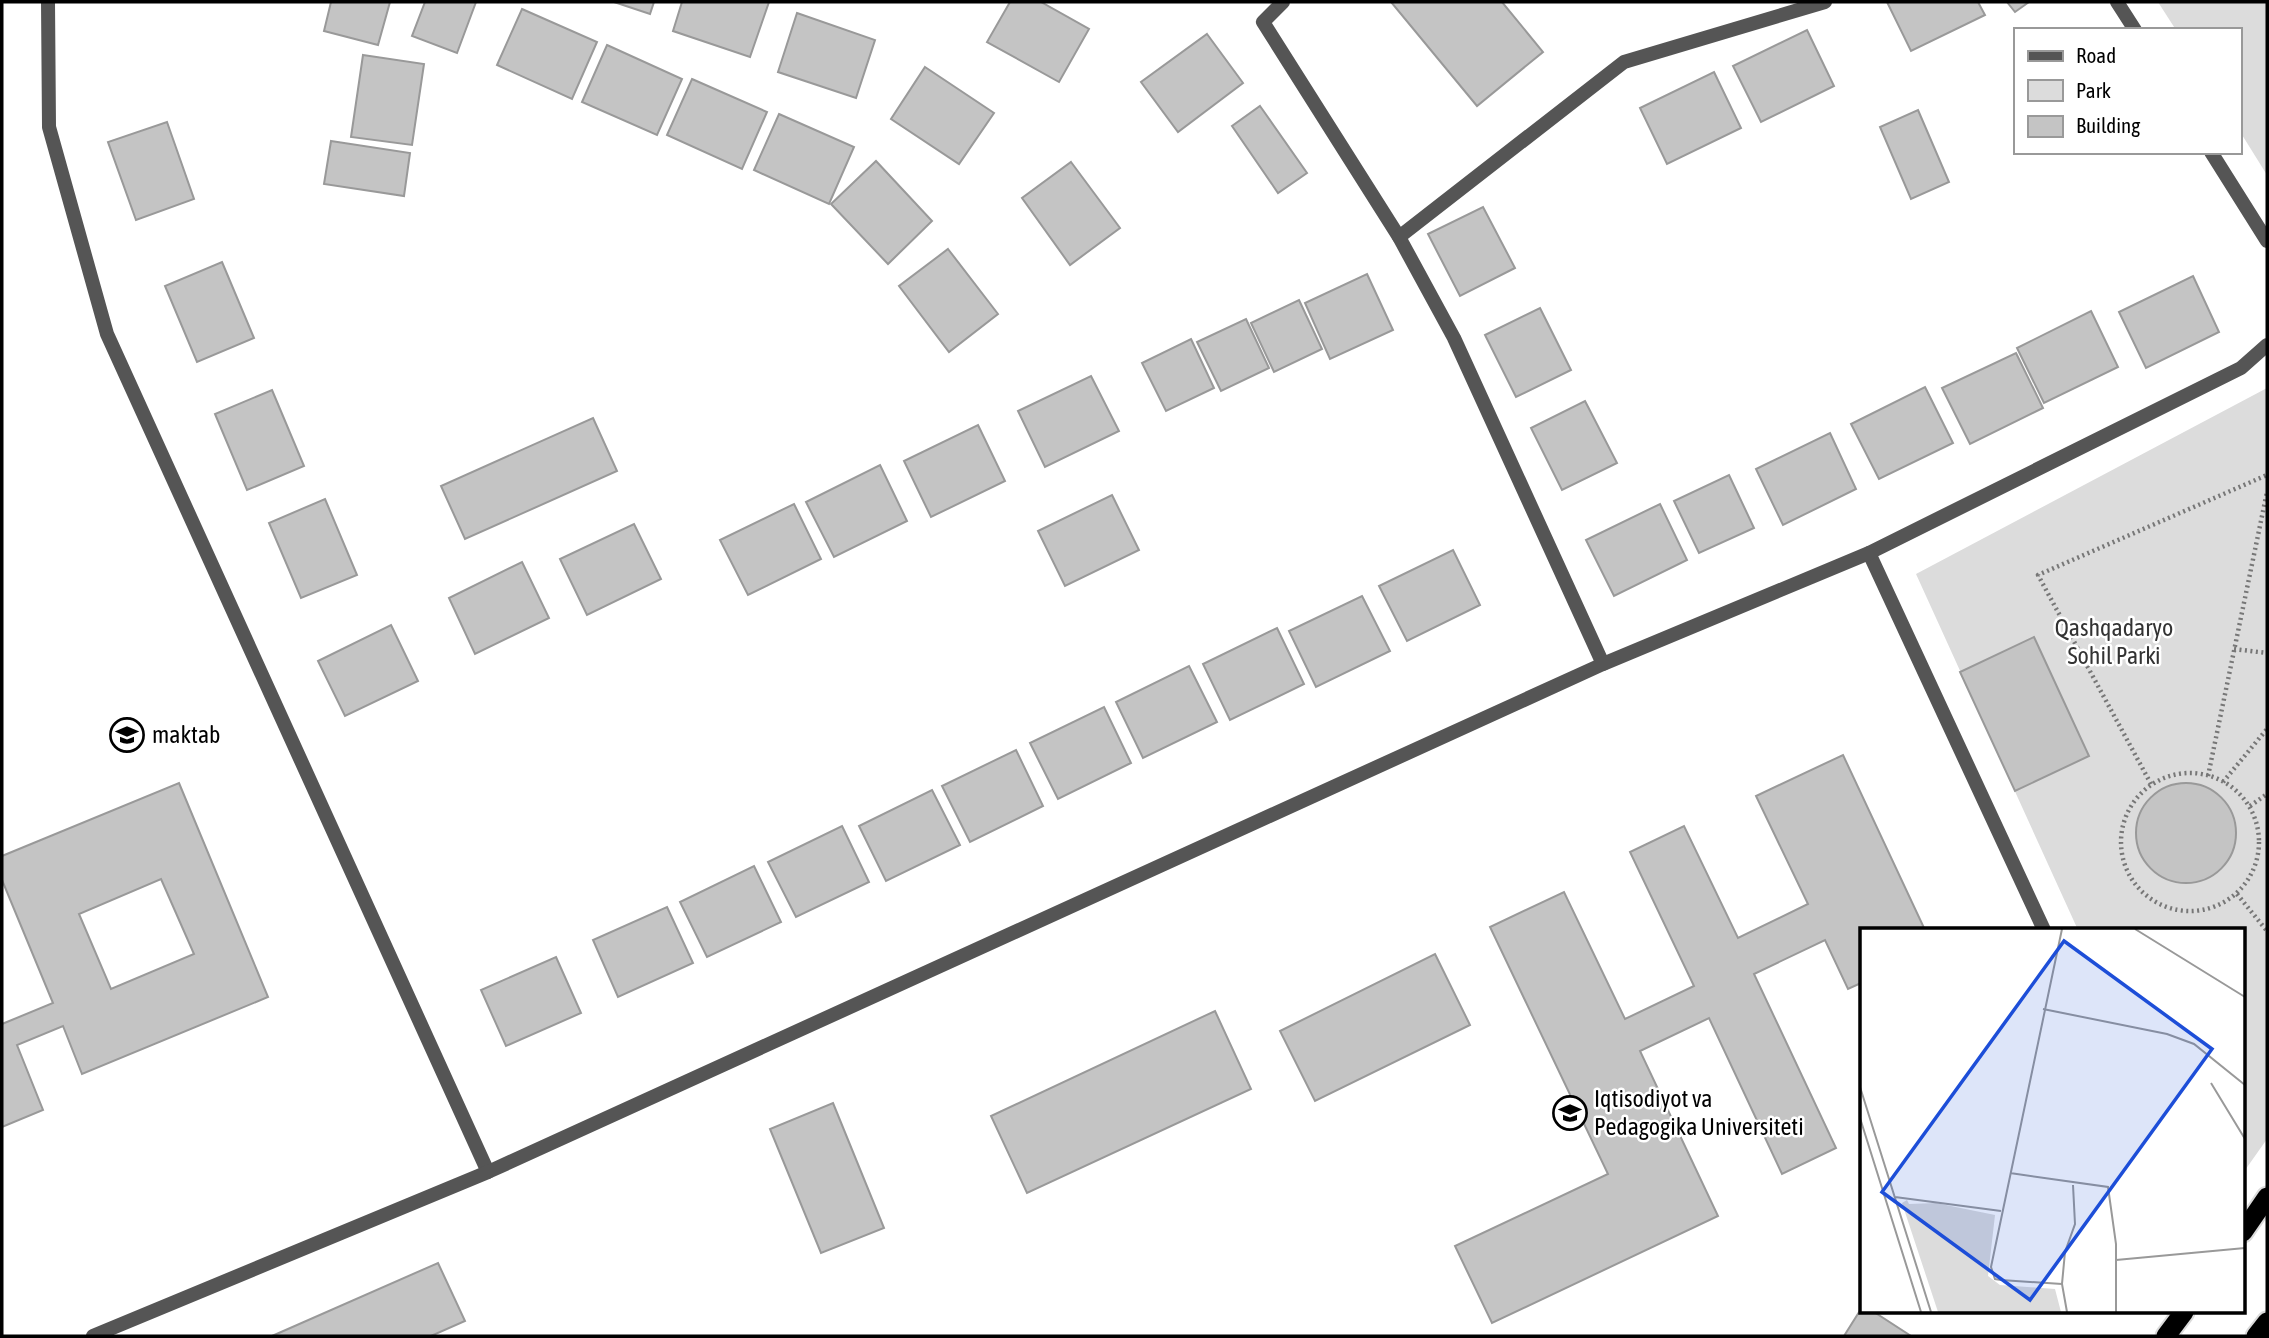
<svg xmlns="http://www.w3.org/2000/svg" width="2269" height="1338" font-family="'Asap Condensed',sans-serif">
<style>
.green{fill:#dcdcdc}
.building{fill:#c4c4c4;stroke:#999;stroke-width:2;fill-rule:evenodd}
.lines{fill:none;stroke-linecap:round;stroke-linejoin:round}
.trunk-casing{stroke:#dbdbdb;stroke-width:23}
.path{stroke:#777;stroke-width:4.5;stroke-dasharray:2 3.5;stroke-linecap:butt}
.minor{stroke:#555;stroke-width:14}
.trunk{stroke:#000;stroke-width:19}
.labels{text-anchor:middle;stroke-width:5;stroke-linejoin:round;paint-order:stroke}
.park-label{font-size:24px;fill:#333;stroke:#fff}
.poi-label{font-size:24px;fill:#000;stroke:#fff;text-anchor:start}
.inset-road{fill:none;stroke:#999;stroke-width:2}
.view{fill:#1d4ed8;fill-opacity:0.15;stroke:#1d4ed8;stroke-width:3.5}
.inset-edge{fill:none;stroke:#000;stroke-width:3.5}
</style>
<rect width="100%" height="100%" fill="#fff"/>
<g class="green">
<path d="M2158,2H2267V175L2239,130V30H2176Z"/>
<path d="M2267,388V1139L2243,1173V930H2078L1916,574Z"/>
</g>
<g class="building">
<path d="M331,2H390L378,45L324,31Z"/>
<path d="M425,2H476L457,53L412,36Z"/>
<path d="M614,2H654L650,14Z"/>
<path d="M682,2H769L750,57L673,31Z"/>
<path d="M1010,2H1041L1089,29L1059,82L987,42Z"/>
<path d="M1391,2H1502L1543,52L1477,106Z"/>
<path d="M1887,2H1978L1985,15L1911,51Z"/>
<path d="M2007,2H2029L2015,12Z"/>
<path d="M522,9L597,42L572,99L497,65Z"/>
<path d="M797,13L875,40L856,98L778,72Z"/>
<path d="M1807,30L1834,86L1761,122L1733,66Z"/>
<path d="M1207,34L1243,83L1178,132L1141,82Z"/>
<path d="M607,45L682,79L657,135L582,102Z"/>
<path d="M363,55L424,64L412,145L351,137Z"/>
<path d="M925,67L994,113L959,164L891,119Z"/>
<path d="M1714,72L1741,128L1667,164L1640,108Z"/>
<path d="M692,79L767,112L742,169L667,135Z"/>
<path d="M1260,106L1307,173L1278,193L1232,126Z"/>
<path d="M1918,110L1949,182L1911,199L1880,127Z"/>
<path d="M779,114L854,147L829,204L754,170Z"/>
<path d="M167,122L194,199L136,220L108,142Z"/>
<path d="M331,141L410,153L404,196L324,184Z"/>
<path d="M876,161L932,221L888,264L831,204Z"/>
<path d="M1071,162L1120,228L1070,265L1022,198Z"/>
<path d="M1483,207L1515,268L1460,296L1428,234Z"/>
<path d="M948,249L998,314L949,352L899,286Z"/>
<path d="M222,262L254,338L197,362L165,286Z"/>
<path d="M1367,274L1393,330L1330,359L1305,303Z"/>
<path d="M2193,276L2219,332L2146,368L2119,312Z"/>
<path d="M1299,300L1322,349L1274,372L1251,323Z"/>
<path d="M1540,308L1571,370L1516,397L1485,335Z"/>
<path d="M2091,311L2118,367L2044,403L2017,348Z"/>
<path d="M1246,319L1269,368L1221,391L1197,342Z"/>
<path d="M1191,339L1214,388L1166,411L1142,363Z"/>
<path d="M2016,353L2043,408L1970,444L1942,388Z"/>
<path d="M1091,376L1119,431L1045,467L1018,411Z"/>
<path d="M1925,387L1953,443L1879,479L1851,424Z"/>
<path d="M272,390L304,466L247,490L215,414Z"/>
<path d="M1585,401L1617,463L1562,490L1531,428Z"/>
<path d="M593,418L617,471L465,539L441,486Z"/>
<path d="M978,425L1005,481L931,517L904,461Z"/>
<path d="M1830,433L1856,489L1783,525L1756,469Z"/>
<path d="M880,465L907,521L834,557L806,502Z"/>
<path d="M1729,475L1754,528L1699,553L1674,501Z"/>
<path d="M1112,495L1139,550L1065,586L1038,531Z"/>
<path d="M325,499L357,575L301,598L269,523Z"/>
<path d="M794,504L821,559L748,595L720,540Z"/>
<path d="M1660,504L1687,560L1614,596L1586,540Z"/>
<path d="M634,524L661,579L587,615L560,559Z"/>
<path d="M1453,550L1480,605L1407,641L1379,586Z"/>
<path d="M522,562L549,618L475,654L449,598Z"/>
<path d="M1362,596L1390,651L1316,687L1289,631Z"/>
<path d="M391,625L418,681L345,716L318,661Z"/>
<path d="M1277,628L1304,684L1230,720L1203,664Z"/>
<path d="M2034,637L2089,756L2015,791L1960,672Z"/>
<path d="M1189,666L1217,722L1143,758L1116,702Z"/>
<path d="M1104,707L1131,763L1058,799L1030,743Z"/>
<path d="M1016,750L1043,806L970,842L942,786Z"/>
<path d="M1843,755L1925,930H1861V983L1848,989L1825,940L1754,974L1836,1148L1782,1174L1709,1018L1640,1051L1718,1216L1492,1323L1455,1246L1608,1174L1490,927L1564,892L1625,1019L1694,986L1630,852L1684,826L1738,938L1808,904L1756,796Z"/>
<circle cx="2186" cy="833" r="50"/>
<path d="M179,783L268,997L82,1074L63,1026L17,1045L43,1110L2,1127V1024L53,1003L2,880V856ZM161,879L194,954L111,989L79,914Z"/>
<path d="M932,790L960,845L886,881L859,826Z"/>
<path d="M842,826L869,882L796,917L768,862Z"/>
<path d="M754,866L781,922L707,957L680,902Z"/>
<path d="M667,907L693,963L618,997L593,940Z"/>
<path d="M1435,954L1470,1025L1315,1101L1280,1031Z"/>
<path d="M556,957L581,1013L506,1046L481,990Z"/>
<path d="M1215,1011L1251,1089L1027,1193L991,1116Z"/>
<path d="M833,1103L884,1228L821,1253L770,1129Z"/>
<path d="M438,1263L465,1321L431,1336H272Z"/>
<path d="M1861,1309V1312H1874L1911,1336H1844Z"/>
</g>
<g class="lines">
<g class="trunk-casing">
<g id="trunk">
<path d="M2243,1232L2267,1197"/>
<path d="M2166,1336L2184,1312"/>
<path d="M2256,1336L2267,1322"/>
</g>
</g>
<g class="path">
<path d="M2234,649L2267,653"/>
<circle cx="2190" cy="842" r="69"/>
<path d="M2208,776L2267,492"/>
<path d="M2223,782L2267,729"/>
<path d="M2151,784L2038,575L2267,475"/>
<path d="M2250,806L2267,794"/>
<path d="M2237,894L2267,931"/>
</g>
<g class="minor">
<path d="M48,2L49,127L107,334L488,1172"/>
<path d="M1283,2L1263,22L1399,237L1454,338L1603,664"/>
<path d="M2117,2L2135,30"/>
<path d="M2211,152L2267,241"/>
<path d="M1399,237L1624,62L1825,2"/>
<path d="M1869,553L2044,930"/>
<path d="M93,1336L488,1172L1603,664L1869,553L2241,368L2267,345"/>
</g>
<use href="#trunk" class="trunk"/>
</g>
<defs>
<g id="school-ring" transform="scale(1.75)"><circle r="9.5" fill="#fff" stroke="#000" stroke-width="1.5"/><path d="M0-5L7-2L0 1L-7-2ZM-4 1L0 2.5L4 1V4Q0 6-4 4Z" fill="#000"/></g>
<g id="university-ring" transform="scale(1.75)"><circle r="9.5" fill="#fff" stroke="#000" stroke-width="1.5"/><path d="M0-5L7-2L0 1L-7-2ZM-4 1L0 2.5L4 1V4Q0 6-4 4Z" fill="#000"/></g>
</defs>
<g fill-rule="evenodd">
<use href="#school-ring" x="127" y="735"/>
<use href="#university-ring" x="1570" y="1113"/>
</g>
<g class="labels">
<g class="park-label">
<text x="2114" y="636">Qashqadaryo<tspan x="2114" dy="28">Sohil Parki</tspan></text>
</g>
<g class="poi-label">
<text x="152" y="743">maktab</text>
<text x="1594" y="1107">Iqtisodiyot va<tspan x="1594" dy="28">Pedagogika Universiteti</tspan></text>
</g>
</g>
<g transform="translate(1860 928)">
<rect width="385" height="385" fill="#fff"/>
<path d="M47,272L49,276L76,275L135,287L128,348L140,357L195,361L201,384H78L42,275Z" fill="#dcdcdc"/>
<path class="inset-road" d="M275,1L385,69M183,81L307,106L334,116L385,157M351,155L385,211M0,159L71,384M0,190L61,384M150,245L248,259L256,316V384M35,269L141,283M256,332L385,320M202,356L141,352L135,351L131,339L202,1M207,384L202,356L205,324L215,296L213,257"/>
<path class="view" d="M204,13L352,121L170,372L22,264Z"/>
<rect width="385" height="385" class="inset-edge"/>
</g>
<rect width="2269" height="1338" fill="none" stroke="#000000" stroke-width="7"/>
<rect x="2014" y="28" width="228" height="126" fill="#ffffff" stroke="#999999" stroke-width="2"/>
<rect x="2028" y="51" width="35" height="10" fill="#555555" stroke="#999999" stroke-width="2"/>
<text x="2076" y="63" font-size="21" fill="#000000">Road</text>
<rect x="2028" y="80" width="35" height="21" fill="#dcdcdc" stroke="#999999" stroke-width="2"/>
<text x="2076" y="98" font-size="21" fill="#000000">Park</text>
<rect x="2028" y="116" width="35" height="21" fill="#c4c4c4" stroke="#999999" stroke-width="2"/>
<text x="2076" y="133" font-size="21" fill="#000000">Building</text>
</svg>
